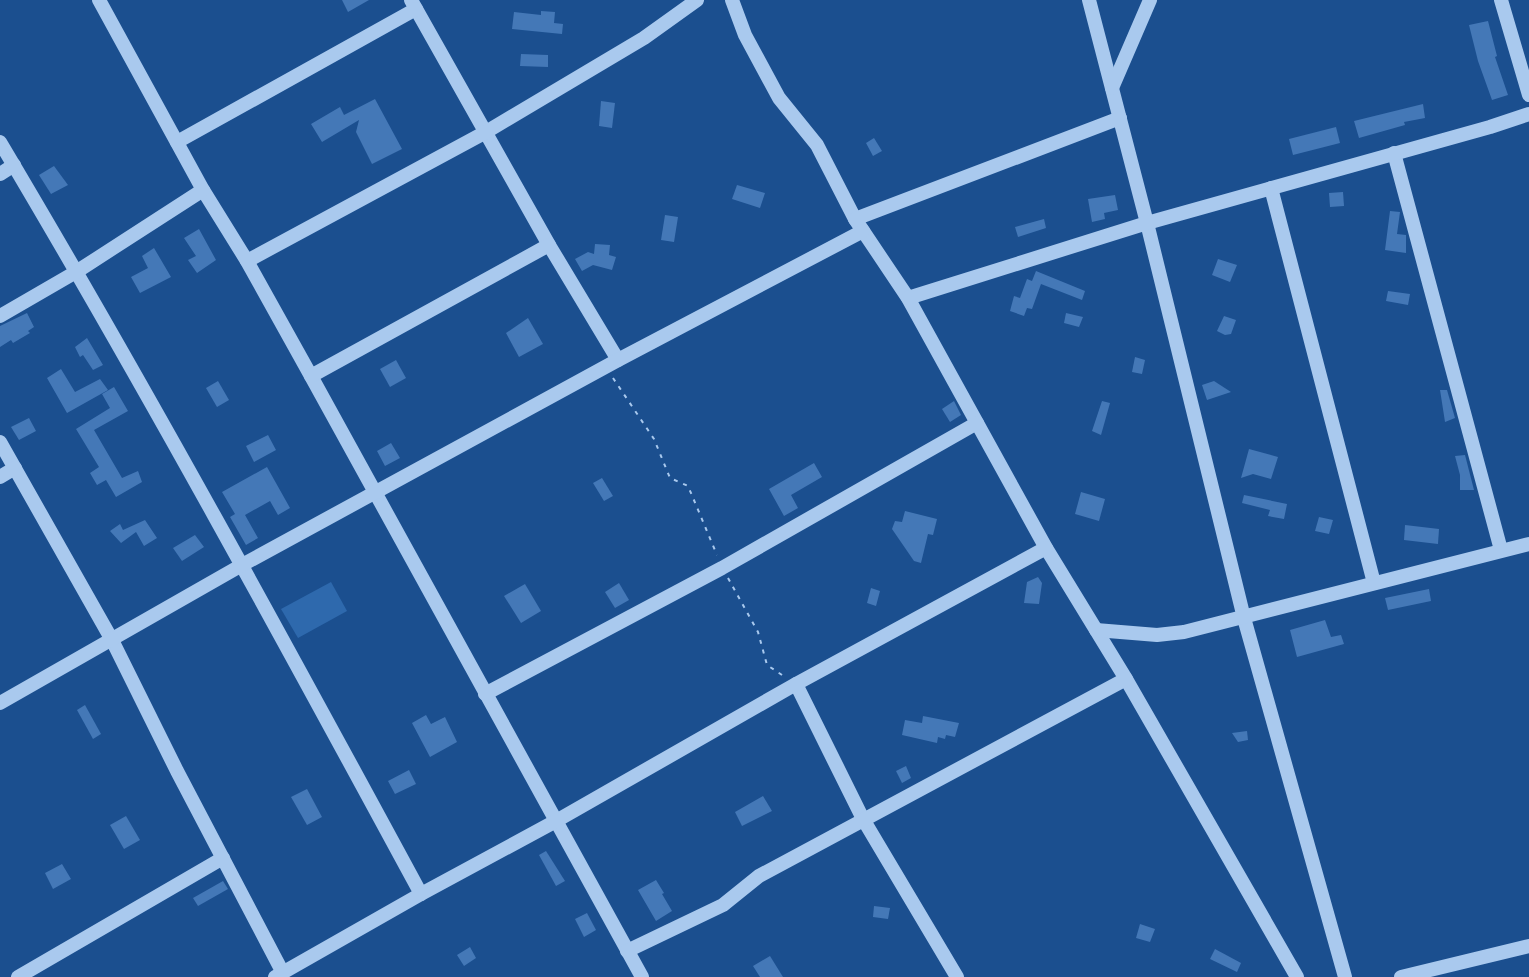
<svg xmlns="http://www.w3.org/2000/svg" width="1529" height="977" font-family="'Nunito Sans',sans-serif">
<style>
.green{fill:#2e69ad}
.building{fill:#4478b7}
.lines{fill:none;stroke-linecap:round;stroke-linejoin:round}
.path{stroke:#a9c9ee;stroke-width:2;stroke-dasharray:4 6;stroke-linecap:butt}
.minor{stroke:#a9c9ee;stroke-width:14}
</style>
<rect width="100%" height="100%" fill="#1b4f8f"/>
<path class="green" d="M331,582L347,611L298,638L281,609Z"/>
<g class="building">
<path d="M342,0H369L348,12Z"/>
<path d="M541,11L555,12L554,23L563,24L562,34L512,29L514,12L541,15Z"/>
<path d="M1488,21L1497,56L1495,57L1508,95L1492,100L1478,61L1469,25Z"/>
<path d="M521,54L548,55V67L520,66Z"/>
<path d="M375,99L402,149L372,164L356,132L359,120L322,142L311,124L340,107L344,115Z"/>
<path d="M601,101L615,103L612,128L599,126Z"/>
<path d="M1423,104L1425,118L1404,122L1405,125L1359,138L1354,121Z"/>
<path d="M1336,127L1340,143L1293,155L1289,139Z"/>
<path d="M874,138L882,151L873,156L866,143Z"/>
<path d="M54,166L68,185L51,194L39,175Z"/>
<path d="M737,185L765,193L760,208L732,199Z"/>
<path d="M1343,192L1344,206L1330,207L1329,193Z"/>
<path d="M1115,195L1118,210L1104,213L1105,219L1092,222L1088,199Z"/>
<path d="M1390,211L1400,212L1397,234L1406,235V253L1385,250Z"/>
<path d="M665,215L678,217L674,242L661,240Z"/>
<path d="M1044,219L1046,228L1018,237L1015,227Z"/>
<path d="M199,229L216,260L197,273L188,260L196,256L184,238Z"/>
<path d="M595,244L610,245L609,255L616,257L612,270L593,265L582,271L575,259L588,252L594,254Z"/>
<path d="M154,248L171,277L140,293L131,277L148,268L142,256Z"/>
<path d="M1218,259L1237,265L1230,282L1212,275Z"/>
<path d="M1036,271L1085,291L1082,300L1041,284L1032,309L1027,308L1024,316L1010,311L1014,296L1020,298L1027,279L1032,281Z"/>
<path d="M1388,291L1410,294L1408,305L1386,301Z"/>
<path d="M27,313L34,327L28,331L30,333L13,343L11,340L0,347V326Z"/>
<path d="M1066,313L1083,317L1079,327L1064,323Z"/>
<path d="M1224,316L1236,320L1231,334L1225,335L1217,331Z"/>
<path d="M528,318L543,344L519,357L506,333Z"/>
<path d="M87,338L103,365L93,370L83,355L80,357L75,347Z"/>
<path d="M1135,357L1145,360L1142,374L1132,372Z"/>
<path d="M396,360L406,378L390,387L380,369Z"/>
<path d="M61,369L75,392L100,379L108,390L67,413L47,378Z"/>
<path d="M218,381L229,400L217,407L206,388Z"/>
<path d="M1214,381L1231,392L1207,400L1202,385Z"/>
<path d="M114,387L128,411L94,430L122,478L138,471L142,482L116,497L106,480L97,485L90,473L99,467L76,429L110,408L102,394Z"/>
<path d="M1440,390H1447L1455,418L1445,422Z"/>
<path d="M954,401L961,415L950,422L942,409Z"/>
<path d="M1102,401L1110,403L1101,435L1092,431Z"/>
<path d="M29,418L36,431L19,440L11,427Z"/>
<path d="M268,435L276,450L254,462L246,446Z"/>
<path d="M391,443L400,458L385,466L377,451Z"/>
<path d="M1249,449L1278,457L1271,479L1253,474L1241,478Z"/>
<path d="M1465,455L1474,490H1460V475L1455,456Z"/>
<path d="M814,463L822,477L791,495L798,508L784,516L769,489Z"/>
<path d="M267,467L290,508L278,515L270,501L245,515L258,538L246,545L230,517L235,514L222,492Z"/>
<path d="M602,478L613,496L604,501L593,483Z"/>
<path d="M1081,492L1105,499L1099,521L1075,514Z"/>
<path d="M1244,495L1287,504L1284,519L1268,516L1270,510L1242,503Z"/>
<path d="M905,511L937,519L933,535L928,534L921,563L914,561L892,529L895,521L902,522Z"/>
<path d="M1319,517L1333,520L1329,534L1315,531Z"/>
<path d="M145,520L157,538L144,546L136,532L121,543L110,531L120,524L123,530Z"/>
<path d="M1405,525L1439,529L1438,544L1404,540Z"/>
<path d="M195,535L204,547L182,561L173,548Z"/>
<path d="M1038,577L1042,583L1039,604L1024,603L1027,582Z"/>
<path d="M619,583L629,600L615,608L605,592Z"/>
<path d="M525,584L541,611L521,623L504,596Z"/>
<path d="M871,588L880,591L876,606L867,603Z"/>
<path d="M1429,589L1431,601L1388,610L1385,598Z"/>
<path d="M1325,620L1331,637L1341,635L1344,644L1297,657L1290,630Z"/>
<path d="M85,705L101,734L93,739L77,710Z"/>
<path d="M426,715L431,724L445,717L457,742L430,757L412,723Z"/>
<path d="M923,716L959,723L955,737L946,735L945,739L938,737L937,743L902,735L905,720L922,723Z"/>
<path d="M1247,731L1248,740L1238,742L1232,733Z"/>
<path d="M906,766L911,778L902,783L896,771Z"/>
<path d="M409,770L416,784L395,794L388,781Z"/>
<path d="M307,789L322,817L307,825L291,797Z"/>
<path d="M763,796L772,811L742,826L735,812Z"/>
<path d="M126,816L140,840L124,849L110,825Z"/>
<path d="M546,851L565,881L556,886L539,855Z"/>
<path d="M62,864L71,879L53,889L45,873Z"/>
<path d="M656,880L664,893L662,894L672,911L656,921L638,890Z"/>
<path d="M223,881L228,889L198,906L193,898Z"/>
<path d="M874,906L890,908L888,919L873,917Z"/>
<path d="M587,913L596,930L584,937L575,919Z"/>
<path d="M1140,924L1155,929L1150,942L1136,938Z"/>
<path d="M470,947L476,958L464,966L457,955Z"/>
<path d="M1215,949L1241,963L1237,972L1210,959Z"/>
<path d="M770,956L783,977H760L753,966Z"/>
</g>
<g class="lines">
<g class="path">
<path d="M613,378L654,439L670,478L688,486L717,555"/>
<path d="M728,578L758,632L767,665L782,675"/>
</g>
<g class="minor">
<path d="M99,0L203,190L247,261L311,376L642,977"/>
<path d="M411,0L549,245L618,360"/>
<path d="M732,0L745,35L779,98L817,145L855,219L908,298L1046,548L1126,679L1297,977"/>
<path d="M1089,0L1147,223L1244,618L1345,977"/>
<path d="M1501,0L1529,95"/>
<path d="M1112,88L1150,0"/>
<path d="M0,142C147,389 284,641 421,894"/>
<path d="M177,142L416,9"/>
<path d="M1394,153L1501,550"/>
<path d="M0,174L14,165"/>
<path d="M1271,188L1374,583"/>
<path d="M855,219L1120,118"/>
<path d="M247,261L486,132L644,38L697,0"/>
<path d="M908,298L1147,223L1490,127L1529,114"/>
<path d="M0,316L76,272L203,190"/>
<path d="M311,376L549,245"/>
<path d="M0,442L112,640L177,771L283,973"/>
<path d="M0,477L15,468"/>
<path d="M1096,630L1157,635L1184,632L1529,544"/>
<path d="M796,684L863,819L957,977"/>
<path d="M485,694L722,568L977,423"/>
<path d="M0,703L242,565L618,360L863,231"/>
<path d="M627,951L723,905L759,876L1126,679"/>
<path d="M18,977L223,858"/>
<path d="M275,977L421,894L556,821L796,684L1046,548"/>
<path d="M1401,977L1529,946"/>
</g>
</g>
</svg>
